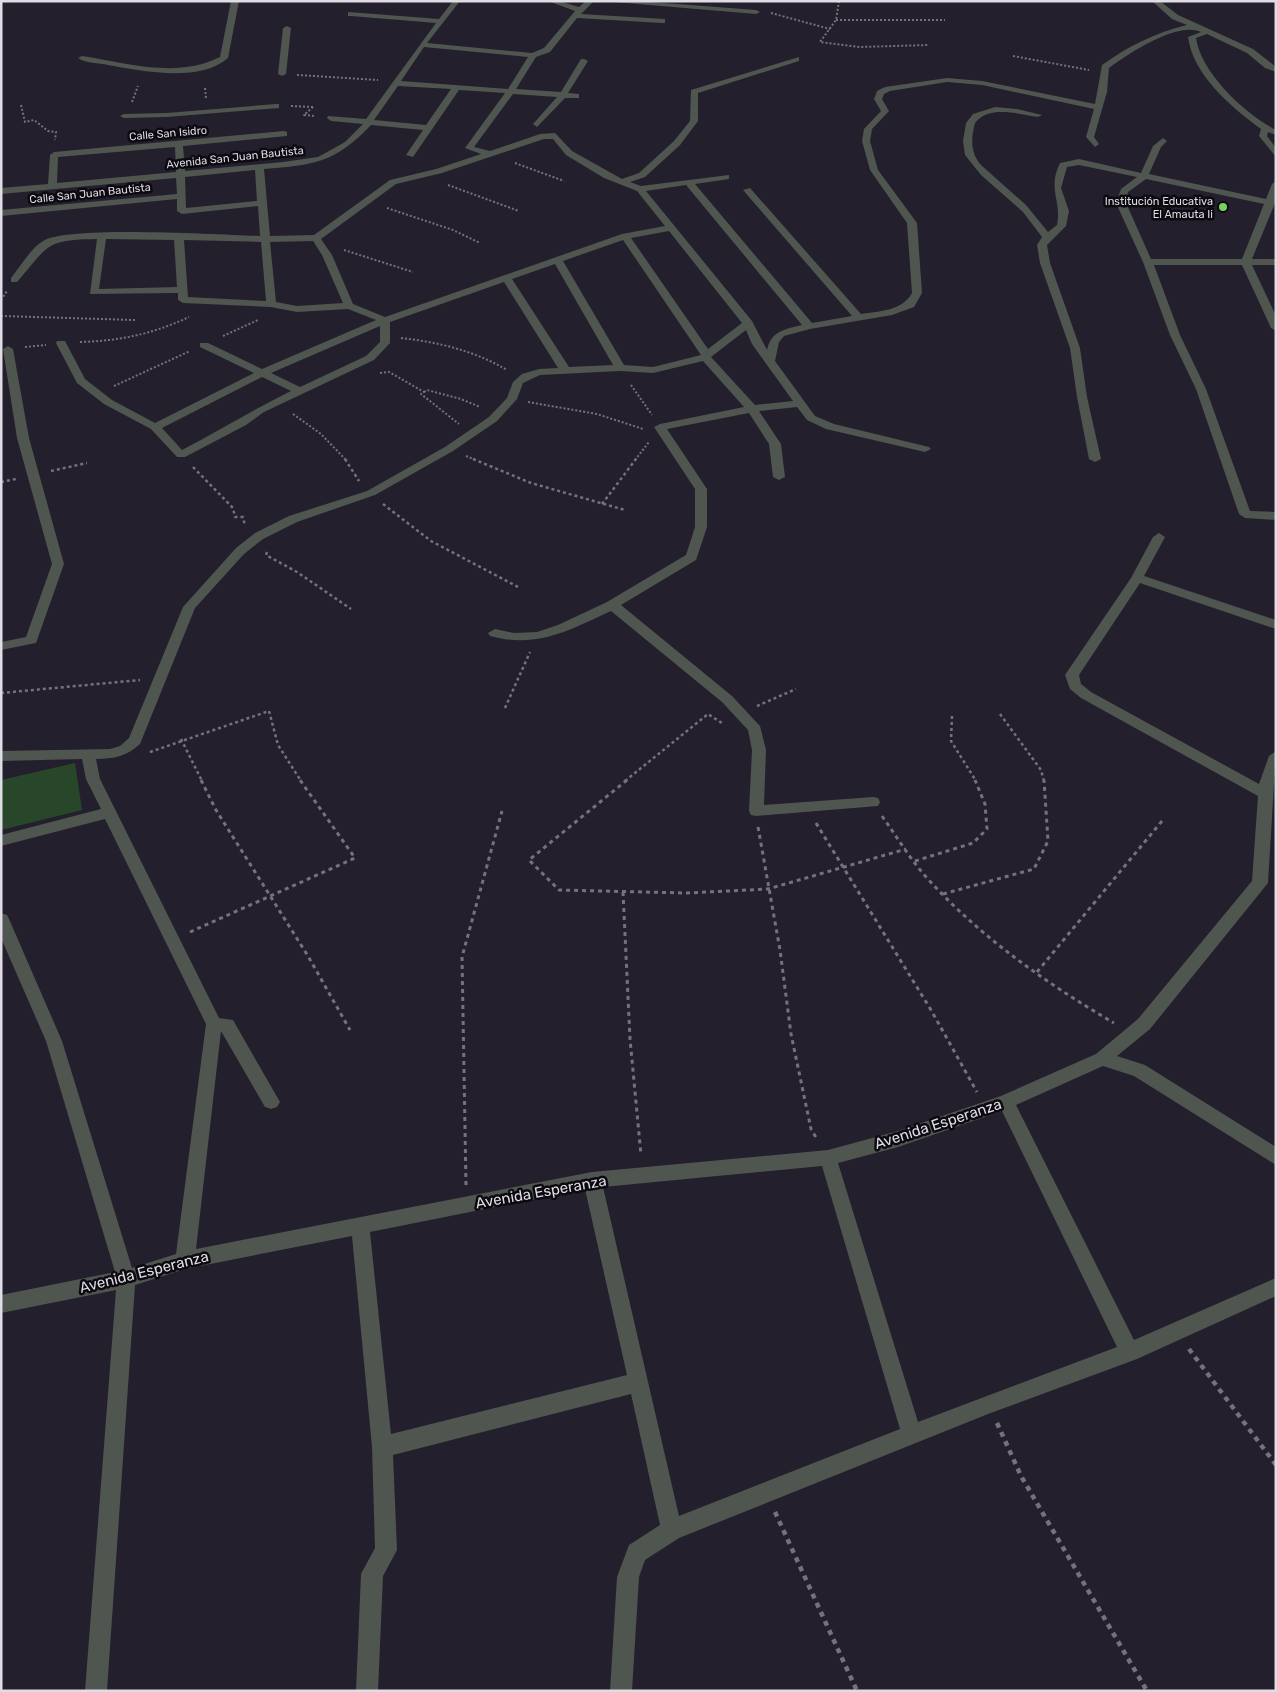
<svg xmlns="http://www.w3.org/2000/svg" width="1277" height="1692" font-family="Rubik,sans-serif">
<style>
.green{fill:#28462a}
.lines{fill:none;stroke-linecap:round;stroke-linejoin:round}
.path-far3{stroke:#76727d;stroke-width:2;stroke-dasharray:2 2;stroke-linecap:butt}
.path-far2{stroke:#76727d;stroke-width:2.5;stroke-dasharray:3 3;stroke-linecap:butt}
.path-far1{stroke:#76727d;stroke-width:3;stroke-dasharray:4 4;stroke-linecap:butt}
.path{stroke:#76727d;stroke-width:4.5;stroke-dasharray:5 5;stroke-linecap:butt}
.minor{fill:#4f554f;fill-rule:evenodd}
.poi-dot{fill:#76d25a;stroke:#0c0a10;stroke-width:2}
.labels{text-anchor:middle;stroke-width:5;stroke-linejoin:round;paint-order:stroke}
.far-street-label{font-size:11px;fill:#dfdce5;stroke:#0c0a10}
.far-poi-label{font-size:11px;fill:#dfdce5;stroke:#0c0a10;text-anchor:end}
.near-street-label{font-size:15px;fill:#dfdce5;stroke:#0c0a10}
</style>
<rect width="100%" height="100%" fill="#241f2c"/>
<path class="green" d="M75,763L82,810L1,830V780Z"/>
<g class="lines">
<g class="path-far3">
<path d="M839,1L836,20L820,42L860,47L928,45"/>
<path d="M771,13L830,29"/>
<path d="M836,20H945"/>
<path d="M1013,56L1089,70"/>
<path d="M297,75L378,80"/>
<path d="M205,88L206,98"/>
<path d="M132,102L138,86"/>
<path d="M21,105L25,122L34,120L48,131L56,132L55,140"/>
<path d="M291,106L313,107"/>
<path d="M313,107L304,115L315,116"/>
<path d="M515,163L564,181"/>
<path d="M448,185L519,211"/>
<path d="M387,208L453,230L480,243"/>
<path d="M344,250L413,272"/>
<path d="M1,300L7,291"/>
<path d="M1,316L135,320"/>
<path d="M223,336L258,320"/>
<path d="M401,338C438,342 475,351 507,370"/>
<path d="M80,342C119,341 153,334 189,317"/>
<path d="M25,347L46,345"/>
<path d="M380,373L389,372L424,392L421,394L459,424"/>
<path d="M631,385L652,415"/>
<path d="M114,386L190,351"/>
<path d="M424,392L427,390L461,399L480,407"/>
<path d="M528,402L597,414L643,429"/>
<path d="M293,414L321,434L346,460"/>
<path d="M466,456L476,460"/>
<path d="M635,460L649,442"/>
</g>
<g class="path-far2">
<path d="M345,459L359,481"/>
<path d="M473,459L531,483L625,510"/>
<path d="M193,467L233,508L235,517H243L245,526"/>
<path d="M51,471L87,463"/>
<path d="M1,482L16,479"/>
<path d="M383,504L431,541L520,588"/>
<path d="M602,504L636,459"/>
<path d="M267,552L266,555L297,572L351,609"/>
<path d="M1,693L140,680"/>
<path d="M757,706L796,689"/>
<path d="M505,708L530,652"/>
<path d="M1000,714L1041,770L1044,781"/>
<path d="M952,716L951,741L976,781"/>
<path d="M181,739L202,781"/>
<path d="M150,752L269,711L278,745L301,781"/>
<path d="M625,781L708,714L722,723"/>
</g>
<g class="path-far1">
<path d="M201,780L216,810L308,956L350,1030"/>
<path d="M627,780L529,860L559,890L687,893L768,889L906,849"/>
<path d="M882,816C897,837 910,859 927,878C980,937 1046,983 1114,1023"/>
<path d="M816,823L931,1010L977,1092"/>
<path d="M758,827L780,950L791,1034L811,1129L817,1139"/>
<path d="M915,861L973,843L987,829L985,804L975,780"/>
<path d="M623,892L630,1039L641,1155"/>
<path d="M943,894L1034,869L1048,841L1044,780"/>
<path d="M190,932L355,858L300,780"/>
<path d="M1037,972L1162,821"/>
<path d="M466,1185L462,957L502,811"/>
</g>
<g class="path">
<path d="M1189,1349L1276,1465"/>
<path d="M997,1423L1021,1476L1147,1691"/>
<path d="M775,1512L857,1691"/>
</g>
<g class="minor">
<path d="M231,1H239L228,58C199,83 142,71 108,65C99,63 85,63 78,58L82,56C128,63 176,79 220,57Z"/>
<path d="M453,1H460L427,43L532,53L544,48L575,11L548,1H559L579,7L586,1H594L581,14L665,19V23H662L577,18L550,52L536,57L516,89L561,92L581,59H584L588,61L568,93L579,94V98H565L537,127L533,124L557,97L513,94L474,147L490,151L540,134L555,133L572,151L622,179L639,173L674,141L690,121L691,90L799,57V61L698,93V121L680,145L645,177L630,182L641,186L729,175V179L695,184L812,323L852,316L743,190L750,188L861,314C880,311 902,311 912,293L907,223L870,170L862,141L864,129L881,111L874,99L877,91L885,87L947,78L982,81L1095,104L1102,65C1129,46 1154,33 1187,25L1172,19L1152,1H1160L1178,15L1253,49L1276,67V72L1265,68L1247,53L1207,34L1196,38C1201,73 1245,114 1276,130V135L1268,132L1267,136L1276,148V157L1259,136L1261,129C1231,107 1193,75 1188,37L1201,32C1177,21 1128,54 1109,68L1107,92L1094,137L1099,144L1095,147L1086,137L1094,109L982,85L947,82L890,91L884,94L882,99L889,111L872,129L870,141L878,170L917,223L922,293L914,307L892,315L810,329L784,336L779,342L775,361L815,416L834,424L929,447L931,449L925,452L826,429L807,420L797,407L759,411L781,444L785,477L779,480L773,477L769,444L749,413L667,429L707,489V527L696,560L621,605L732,696L760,726L766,750L764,805L873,797L878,798L880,802L878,806L756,816L751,815L749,811L752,750L748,730L722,702L611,611C569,630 538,649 490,636L488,633L495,629L514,633L537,632L558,625L607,602L686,555L695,527V489L654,427L660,424L744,407L703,361L653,373L620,371L540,375L523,383L517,399L497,421L453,451L375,495L297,522L263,539L244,554L195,608L140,744C127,756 114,759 96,759L100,779L219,1018L233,1020L280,1102L277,1107L271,1109L265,1107L221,1031L196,1249L592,1172L828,1150L898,1131L1001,1096L1096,1054L1138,1019L1252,881L1258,796L1081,698L1070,689L1065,675L1131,578L1153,537L1159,533L1165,537L1144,576L1276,620V629L1140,583L1079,675L1081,684L1091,692L1259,784L1269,756L1276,751L1268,883L1150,1029L1117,1056L1145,1065L1276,1147V1165L1134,1076L1103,1066L1016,1105L1134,1340L1276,1278V1296L1137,1359L988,1414L679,1538L645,1560L639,1577L632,1691H610L617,1577L629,1545L660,1525L631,1394L393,1455L397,1550L383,1576L378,1691H356L361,1574L375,1548L372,1447L352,1236L185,1269L135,1285L107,1691H85L116,1290L1,1313V1295L115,1272L46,1041L1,938V913L7,915L9,919L62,1041L132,1268L176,1254L206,1024L105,819L1,846V835L101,809L86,779L82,759L1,761V751L110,749L120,746L129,738L183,607L236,548L255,533L289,516L367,491L445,447L489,417L507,398L513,382L522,374L539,369L558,368L504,282L390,322V343L374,360L264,412L246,425L185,457H177L151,429L104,404L77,383L56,343L57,341H65L85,379L112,400L155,423L254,373L200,347V343H208L262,369L376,320L348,309L297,312L271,307L183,303L178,300V293L90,294L97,239C45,240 50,244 17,282H11V278C20,267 31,248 43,241C68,225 223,235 260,236L258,206L182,214L177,211V199L1,216V210L177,194L176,178L1,194V188L48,184L50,155L54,152L284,131L287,132V136L183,146L185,171L283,162L318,157L345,142L363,124L331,121L327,118L328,116L366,119L436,23L351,16H348V12L439,19ZM424,47L528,57L508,89L401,81ZM398,86L451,89L426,125L374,120ZM459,90L505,93L465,148L481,154L436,169L390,180L314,235L270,236L264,169C314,165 335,163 371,125L423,130L406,155L413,157ZM544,139H553L566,155L604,178L637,191L665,226L622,234L385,317L353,304L332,255L321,239L396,184L442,173ZM175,147L176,172L57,183L58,157ZM255,170L257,201L186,208L185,177ZM686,185L802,325C785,329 771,331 767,350L752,321L646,191ZM669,231L742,323L708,349L631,238ZM106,239L174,240L177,287L99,289ZM184,240L261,242L266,301L188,297ZM623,240L701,355L653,367L624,365L563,261ZM313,241L322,255L343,303L297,306L276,302L270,242ZM555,264L613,365L569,367L512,279ZM380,326V342L366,356L300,387L271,373ZM746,330L752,344L793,401L755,405L711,357ZM262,377L291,391C254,409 219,431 182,450L162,428ZM1002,1111L1117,1347L918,1422L838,1163L898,1147ZM822,1166L900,1429L679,1516L603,1187ZM585,1189L627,1375L391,1434L370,1232Z"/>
<path d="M602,1H638L756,10L760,12L756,14Z"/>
<path d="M287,26L291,28L286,74L282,76L278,74L283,28Z"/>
<path d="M276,104H279V108L167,117L124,118L120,116L124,114L167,113Z"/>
<path d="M995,107L1017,109L1042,115L1038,117C1018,114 989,105 975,123C971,139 970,152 981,165L1026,205L1048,232L1057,225C1062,200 1047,190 1060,163L1079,159L1141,173L1153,146L1163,138L1167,141L1161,147L1149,174L1266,199L1272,184L1276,181L1275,203L1252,259H1276V265H1252L1276,316V331L1271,328L1242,265H1154L1180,335L1206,389L1250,511L1276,512V520L1245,518L1239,514L1196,389L1170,335L1143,262L1116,203L1121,189L1137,177L1079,165L1067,167L1061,188L1069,211L1066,226L1047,245L1050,263L1080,348L1087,397L1101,459L1095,462L1089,459L1077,397L1070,348L1040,263L1037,245L1042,237L1023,212L981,175L965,155L963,141L966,123L973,114ZM1146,179L1264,204L1242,259H1151L1126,203L1128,192Z"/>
<path d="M8,346L13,349L29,438L64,564L36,643L1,650V642L26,637L52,564L17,438L3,349Z"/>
</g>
</g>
<circle class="poi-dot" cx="1223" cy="207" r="5"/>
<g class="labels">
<g class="far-street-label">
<text transform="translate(168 133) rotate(-5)" y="4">Calle San Isidro</text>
<text transform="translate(235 157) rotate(-6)" y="4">Avenida San Juan Bautista</text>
<text transform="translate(90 193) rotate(-6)" y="4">Calle San Juan Bautista</text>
</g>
<g class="far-poi-label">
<text x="1213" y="205">Institución Educativa<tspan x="1213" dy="13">El Amauta Ii</tspan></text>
</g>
<g class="near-street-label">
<text transform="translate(938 1124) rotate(-18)" y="5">Avenida Esperanza</text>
<text transform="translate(541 1192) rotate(-10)" y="5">Avenida Esperanza</text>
<text transform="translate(144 1272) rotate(-14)" y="5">Avenida Esperanza</text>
</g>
</g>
<rect width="1277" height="1692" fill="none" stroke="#dfdce5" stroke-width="5"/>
</svg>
